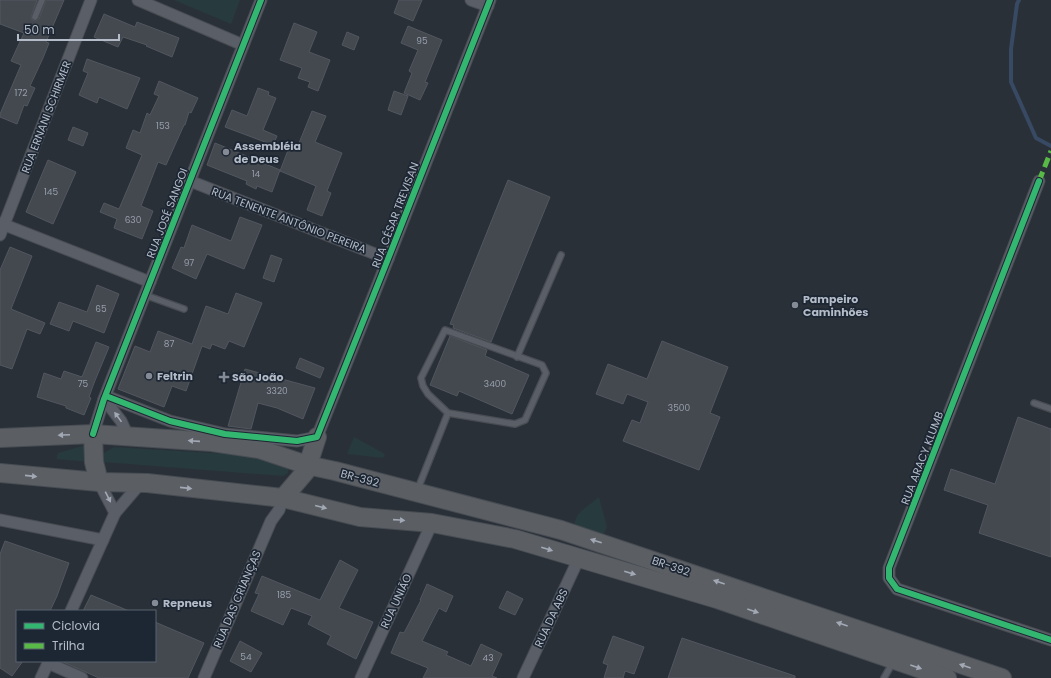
<svg xmlns="http://www.w3.org/2000/svg" width="1051" height="678" font-family="Poppins,sans-serif">
<style>
.green{fill:#273a3e}
.lines{fill:none;stroke-linecap:round;stroke-linejoin:round}
.stream{stroke:#384963;stroke-width:4}
.building{fill:#444950;stroke:#52575f}
.service-casing{stroke:#484c53;stroke-width:8}
.minor-casing{stroke:#484c53;stroke-width:13}
.trunk-casing{stroke:#474c53;stroke-width:20}
.service{stroke:#5a5e66;stroke-width:5.5}
.minor{stroke:#5a5e66;stroke-width:11}
.trunk{stroke:#5b5f64;stroke-width:18}
.quiet{stroke:#58b947;stroke-width:5;stroke-dasharray:10 5;stroke-linecap:butt}
.cycleway-casing{stroke:#1d2633;stroke-width:8}
.cycleway{stroke:#33b770;stroke-width:6}
.oneway{fill:#a2a9b5}
.poi-dot{fill:#848b96;stroke:#1d2633;stroke-width:1.5}
.labels{text-anchor:middle;stroke-width:3.5;stroke-linejoin:round;paint-order:stroke}
.number-label{font-size:9px;fill:#989fab}
.street-label{font-size:11px;fill:#b4bcc9;stroke:#1d2633}
.poi-label{font-size:11px;font-weight:bold;fill:#b4bcc9;stroke:#1d2633;text-anchor:start}
</style>
<rect width="100%" height="100%" fill="#2a3038"/>
<g class="green">
<path d="M174,0H240L231,24Z"/>
<path d="M354,437L385,454L383,458L347,454Z"/>
<path d="M89,444L90,462L57,459V456L58,453Z"/>
<path d="M114,447L245,455L282,461L288,467V473L283,476L103,462L102,454Z"/>
<path d="M599,497L607,527L604,533L599,537L575,528C572,513 589,506 599,497Z"/>
</g>
<g class="lines">
<path class="stream" d="M1019,0L1017,4L1011,49V82L1036,138L1051,146"/>
</g>
<g class="building">
<path d="M0,0H37L31,17L32,20L35,21L39,19L46,0H64L46,42L49,43L43,58L30,86L35,88L27,106L24,105L17,124L0,117V114L21,65L11,61L24,33L0,24Z"/>
<path d="M399,0H422L413,21L394,13Z"/>
<path d="M104,14L135,27L137,22L179,38L172,57L146,46L147,45L123,37L118,47L94,37Z"/>
<path d="M294,23L317,32L309,52L330,60L318,91L308,87L310,82L298,78L302,68L280,60Z"/>
<path d="M408,26L442,40L425,82L428,83L420,100L404,93L412,73L409,71L418,50L401,43Z"/>
<path d="M347,32L359,37L354,50L342,45Z"/>
<path d="M87,59L140,78L127,109L99,97L97,103L79,95L88,73L83,71Z"/>
<path d="M159,81L198,98L191,113L189,112L185,125H184L166,165L158,162L141,206L153,211L142,239L114,228L117,219L100,212L104,203L119,209L142,155L126,148L133,130L140,133L147,113L150,115L159,96L154,94Z"/>
<path d="M258,88L269,92L268,95L276,98L263,130L277,136L273,145L225,127L232,110L247,116Z"/>
<path d="M394,91L408,96L401,115L388,110Z"/>
<path d="M312,111L326,116L315,142L342,153L327,191L331,193L322,216L307,210L316,186L280,171L290,145L297,148Z"/>
<path d="M73,127L88,133L83,146L68,140Z"/>
<path d="M215,143L280,170L272,192L257,186L256,189L246,184L247,181L207,165Z"/>
<path d="M48,160L76,172L53,224L26,212Z"/>
<path d="M508,180L550,197L491,342L453,328L454,325L450,324Z"/>
<path d="M240,217L262,225L244,269L207,254L196,279L172,268L181,247L184,248L192,225L231,241Z"/>
<path d="M10,247L32,256L11,309L45,323L40,334L27,329L12,369L0,365V270Z"/>
<path d="M271,255L282,259L274,282L263,278Z"/>
<path d="M97,285L119,294L104,333L73,321L69,331L50,324L59,302L87,312Z"/>
<path d="M236,293L262,303L244,347L229,341L225,349L212,344L210,349L202,346L186,391L172,386L164,407L118,389L135,346L150,352L158,331L192,344L206,306L228,314Z"/>
<path d="M450,336L487,350L485,356L529,375L512,414L459,391L457,396L430,385Z"/>
<path d="M662,341L728,367L710,413L720,417L699,470L623,441L632,420L640,423L648,402L627,394L623,404L596,394L608,364L647,379Z"/>
<path d="M96,342L109,347L94,383L89,397L91,398L84,415L66,408V406L37,397L44,373L61,379L64,371L82,377Z"/>
<path d="M300,358L324,368L320,378L296,368Z"/>
<path d="M245,369L315,388L303,419L277,408L258,403L251,429L228,426Z"/>
<path d="M1018,417L1051,429V557L979,533L988,505L944,490L951,469L995,484Z"/>
<path d="M5,541L69,563L57,596L50,611H17V661H23L12,676L0,668V554Z"/>
<path d="M340,560L358,570L339,608L373,622L356,659L327,644L331,636L308,624L312,616L291,608L283,625L251,611L259,594L255,593L262,576L320,600Z"/>
<path d="M427,584L453,596L446,612L439,608L422,641L448,652L446,655L471,666L481,644L502,654L492,676L497,678H423L428,668L391,653L400,632L404,633L421,600H420Z"/>
<path d="M507,591L523,599L515,615L499,608Z"/>
<path d="M91,595L129,611H83Z"/>
<path d="M155,622L204,643L188,678H99L61,661H155Z"/>
<path d="M613,636L644,647L634,674L625,671L623,678H604L608,665L603,663Z"/>
<path d="M682,638L795,676V678H668Z"/>
<path d="M240,641L262,653L251,672L230,661Z"/>
</g>
<g class="lines">
<g class="service-casing">
<g id="service">
<path d="M35,17L42,0"/>
<path d="M145,295L184,309"/>
<path d="M445,330L542,365L546,373L525,420L515,424L448,413L428,394L423,386L421,378Z"/>
<path d="M517,357L561,255"/>
<path d="M1034,403L1051,409"/>
<path d="M417,491L448,413"/>
<path d="M884,678L893,662"/>
</g>
</g>
<g class="minor-casing">
<g id="minor">
<path d="M138,0L243,45"/>
<path d="M471,0L488,6"/>
<path d="M190,181L388,259"/>
<path d="M1039,181L889,568V578L897,589L1051,640"/>
<path d="M0,223L150,282"/>
<path d="M0,235L91,0"/>
<path d="M106,396L170,421L225,434L297,441L317,437L388,259L490,0"/>
<path d="M104,399L121,421L128,436"/>
<path d="M93,434L104,399L261,0"/>
<path d="M99,482L115,513"/>
<path d="M0,520L103,540"/>
<path d="M71,611L115,513L139,485L144,484"/>
<path d="M48,663L82,678"/>
<path d="M41,678L49,661"/>
<path d="M204,678L271,521L279,510L283,498"/>
<path d="M361,678L432,523"/>
<path d="M523,678L579,558"/>
</g>
</g>
<g class="trunk-casing">
<g id="trunk">
<path d="M93,434L94,462L99,482"/>
<path d="M0,438L93,434L212,442L259,449L307,465L335,471L561,530L1002,678"/>
<path d="M0,473L99,482L147,483L283,498L360,517L432,523L515,539L717,599L947,678"/>
<path d="M283,498L306,471L317,437"/>
</g>
</g>
<use href="#service" class="service"/>
<use href="#minor" class="minor"/>
<use href="#trunk" class="trunk"/>
<path class="quiet" d="M1039,181L1051,151"/>
<g class="cycleway-casing">
<g id="cycleway">
<path d="M1039,181L889,568V578L897,589L1051,640"/>
<path d="M106,396L170,421L225,434L297,441L317,437L388,259L490,0"/>
<path d="M93,434L104,399L261,0"/>
</g>
</g>
<use href="#cycleway" class="cycleway"/>
</g>
<defs><path id="oneway-solid" d="M-6-.8H1V-3.2L6.5 0L1 3.2V.8H-6Z"/></defs>
<g class="oneway">
<use href="#oneway-solid" transform="translate(118 417) rotate(-126)"/>
<use href="#oneway-solid" transform="translate(64 435) rotate(177)"/>
<use href="#oneway-solid" transform="translate(194 441) rotate(-176)"/>
<use href="#oneway-solid" transform="translate(31 476) rotate(6)"/>
<use href="#oneway-solid" transform="translate(186 488) rotate(6)"/>
<use href="#oneway-solid" transform="translate(108 497) rotate(63)"/>
<use href="#oneway-solid" transform="translate(321 507) rotate(14)"/>
<use href="#oneway-solid" transform="translate(399 520) rotate(4)"/>
<use href="#oneway-solid" transform="translate(596 541) rotate(-162)"/>
<use href="#oneway-solid" transform="translate(547 549) rotate(17)"/>
<use href="#oneway-solid" transform="translate(630 573) rotate(16)"/>
<use href="#oneway-solid" transform="translate(719 582) rotate(-161)"/>
<use href="#oneway-solid" transform="translate(753 611) rotate(19)"/>
<use href="#oneway-solid" transform="translate(842 624) rotate(-161)"/>
<use href="#oneway-solid" transform="translate(965 666) rotate(-161)"/>
<use href="#oneway-solid" transform="translate(916 667) rotate(19)"/>
</g>
<g class="poi-dot">
<circle cx="226" cy="152" r="4"/>
<circle cx="795" cy="305" r="4"/>
<circle cx="149" cy="376" r="4"/>
<path d="M222 371h4v4h4v4h-4v4h-4v-4h-4v-4h4z"/>
<circle cx="155" cy="603" r="4"/>
</g>
<g class="labels">
<g class="number-label">
<text x="422" y="44">95</text>
<text x="21" y="96">172</text>
<text x="163" y="129">153</text>
<text x="256" y="177">14</text>
<text x="51" y="195">145</text>
<text x="133" y="223">630</text>
<text x="189" y="266">97</text>
<text x="101" y="312">65</text>
<text x="169" y="347">87</text>
<text x="83" y="387">75</text>
<text x="495" y="387">3400</text>
<text x="277" y="394">3320</text>
<text x="679" y="411">3500</text>
<text x="284" y="598">185</text>
<text x="246" y="660">54</text>
<text x="488" y="661">43</text>
</g>
<g class="street-label">
<text transform="translate(46 117) rotate(-69)" y="4">RUA ERNANI SCHIRMER</text>
<text transform="translate(167 213) rotate(-69)" y="4">RUA JOSÉ SANGOI</text>
<text transform="translate(395 215) rotate(-69)" y="4">RUA CÉSAR TREVISAN</text>
<text transform="translate(289 220) rotate(21)" y="4">RUA TENENTE ANTÔNIO PEREIRA</text>
<text transform="translate(922 458) rotate(-69)" y="4">RUA ARACY KLUMB</text>
<text transform="translate(360 478) rotate(15)" y="4">BR-392</text>
<text transform="translate(671 566) rotate(19)" y="4">BR-392</text>
<text transform="translate(237 599) rotate(-67)" y="4">RUA DAS CRIANÇAS</text>
<text transform="translate(396 601) rotate(-65)" y="4">RUA UNIÃO</text>
<text transform="translate(551 618) rotate(-65)" y="4">RUA DA ABS</text>
</g>
<g class="poi-label">
<text x="234" y="150">Assembléia<tspan x="234" dy="13">de Deus</tspan></text>
<text x="803" y="303">Pampeiro<tspan x="803" dy="13">Caminhões</tspan></text>
<text x="157" y="380">Feltrin</text>
<text x="232" y="381">São João</text>
<text x="163" y="607">Repneus</text>
</g>
</g>
<rect x="16" y="610" width="140" height="52" fill="#1d2633" stroke="#59626f"/>
<rect x="24" y="623" width="20" height="6" fill="#33b770" stroke="#59626f"/>
<text x="52" y="630" font-size="12" fill="#b4bcc9">Ciclovia</text>
<rect x="24" y="643" width="20" height="6" fill="#58b947" stroke="#59626f"/>
<text x="52" y="650" font-size="12" fill="#b4bcc9">Trilha</text>
<path d="M18 34v6h101v-6" fill="none" stroke="#b4bcc9" stroke-width="2"/>
<text x="24" y="34" font-size="12" fill="#b4bcc9" stroke="#1d2633" stroke-width="3" paint-order="stroke">50 m</text>
</svg>
